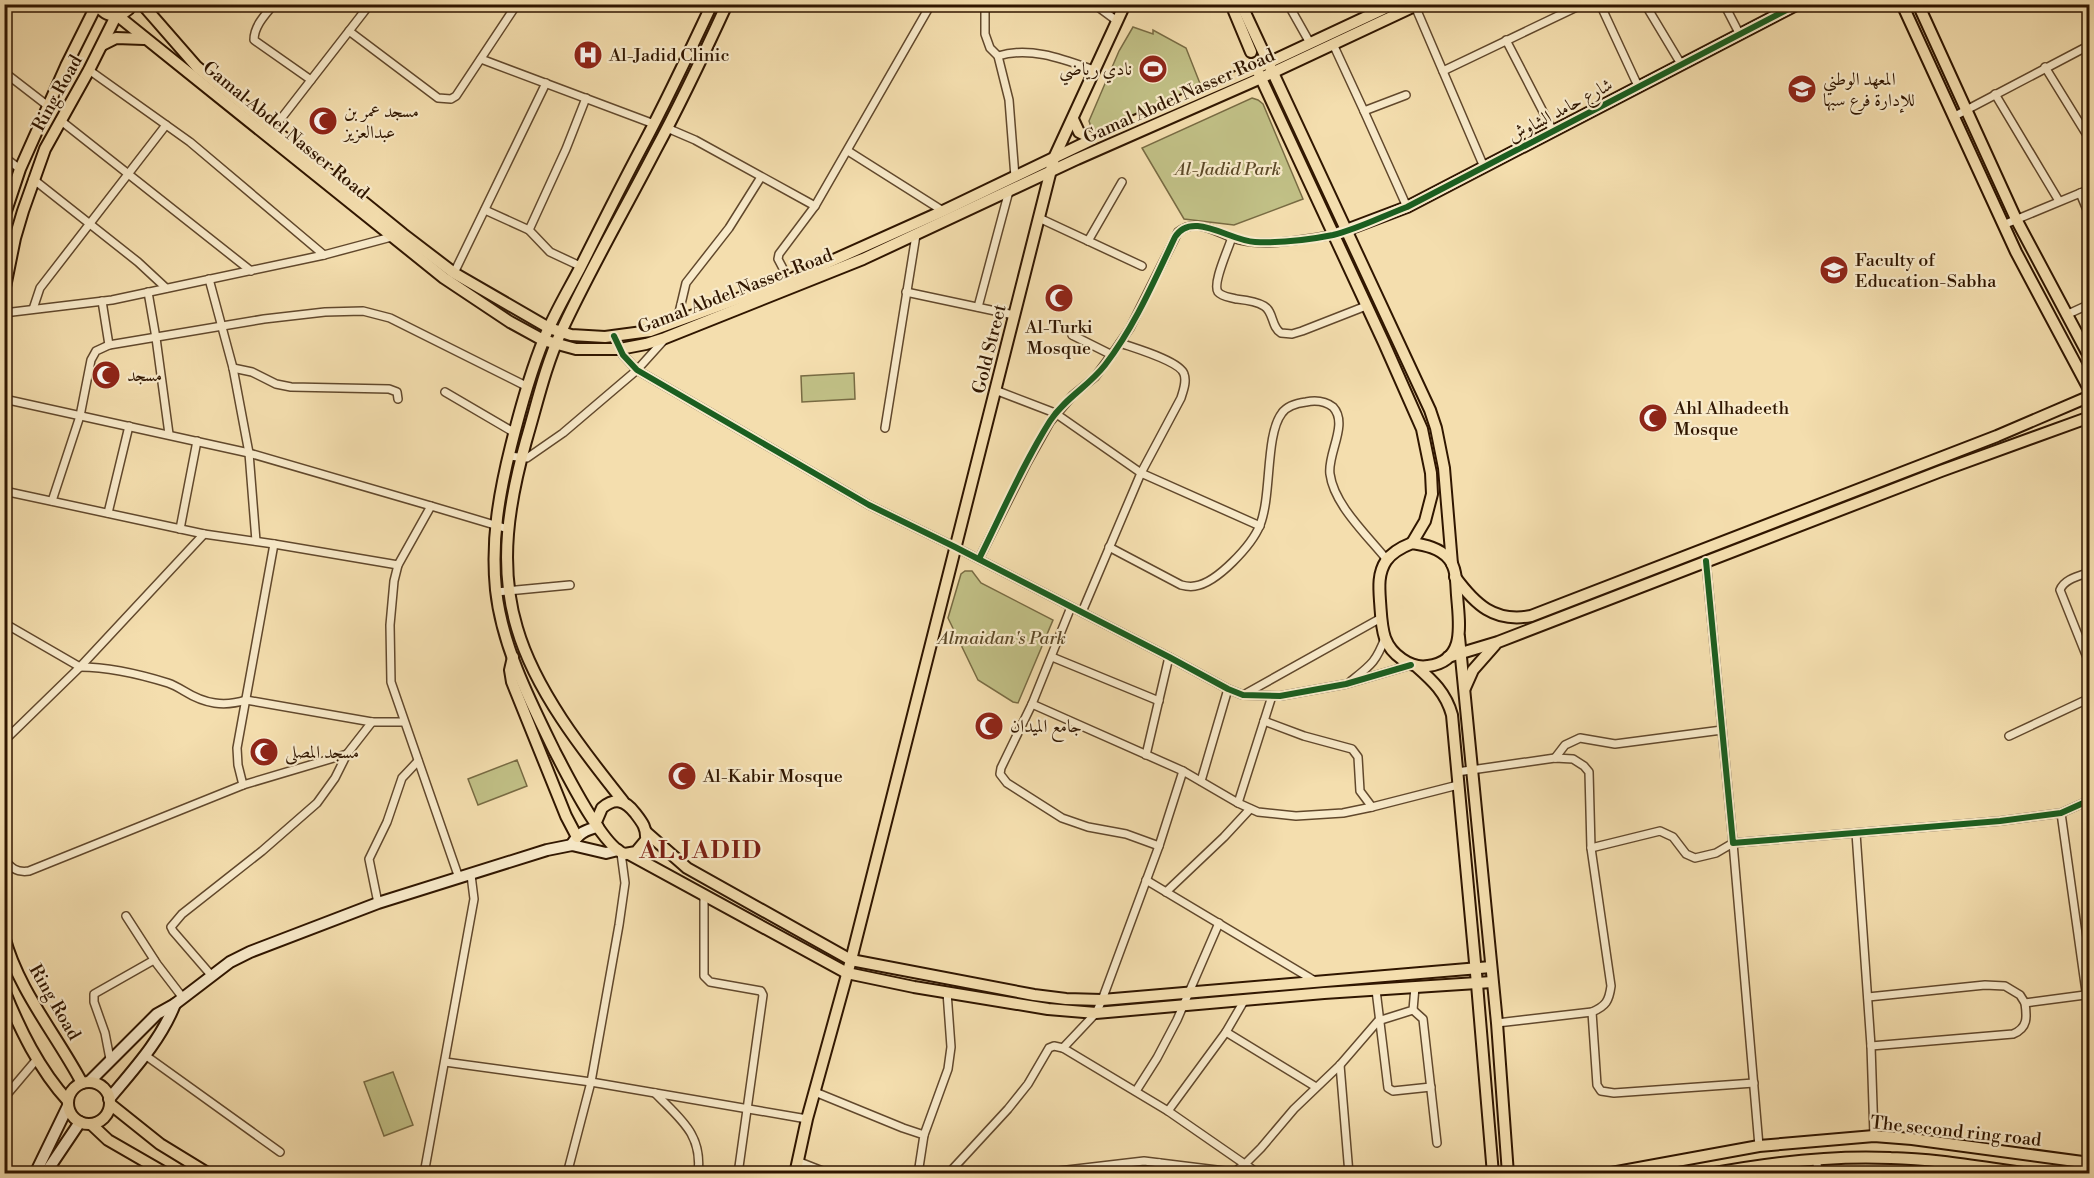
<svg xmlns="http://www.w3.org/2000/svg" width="2094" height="1178" font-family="'Libre Bodoni',Amiri,serif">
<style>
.green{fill:#c1c086;stroke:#786b43;stroke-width:1.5}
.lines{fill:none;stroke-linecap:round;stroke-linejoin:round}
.street-casing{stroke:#61482c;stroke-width:10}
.secondary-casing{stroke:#301600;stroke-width:14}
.primary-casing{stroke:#301600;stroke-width:14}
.street{stroke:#f8eaca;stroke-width:7}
.secondary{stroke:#f8eaca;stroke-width:10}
.primary{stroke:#f4deae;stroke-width:10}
.cycleway-casing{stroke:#f8eaca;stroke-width:10}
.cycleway{stroke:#1b5e20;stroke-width:6}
.labels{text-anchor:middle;stroke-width:4.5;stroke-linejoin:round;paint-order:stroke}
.poi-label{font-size:18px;fill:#301600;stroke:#f8eaca;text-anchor:start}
.street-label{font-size:18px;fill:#301600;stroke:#f8eaca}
.park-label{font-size:18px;font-style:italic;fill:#5c4928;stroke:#f8eaca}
.district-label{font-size:24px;font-weight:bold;letter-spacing:1.5px;fill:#7a1f14;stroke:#f8eaca}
</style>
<rect width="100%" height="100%" fill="#f4deae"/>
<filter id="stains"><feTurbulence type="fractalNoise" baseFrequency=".00333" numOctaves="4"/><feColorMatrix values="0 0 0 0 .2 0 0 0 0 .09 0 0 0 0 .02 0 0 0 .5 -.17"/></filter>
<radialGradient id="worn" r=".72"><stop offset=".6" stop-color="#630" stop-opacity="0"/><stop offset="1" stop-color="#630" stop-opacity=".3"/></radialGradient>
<g class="green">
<path d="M1133,27L1153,34V30L1186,48L1201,86L1093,133L1089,121L1119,51Z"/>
<path d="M1252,98L1258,100L1263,104L1303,199L1234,225L1184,219L1142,148Z"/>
<path d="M854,373L855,399L802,402L801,376Z"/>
<path d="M965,571H972L981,583L1053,620L1018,703L1013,702L978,680L948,618L961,574Z"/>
<path d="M517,760L527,786L478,805L468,779Z"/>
<path d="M393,1072L413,1125L384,1136L364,1082Z"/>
</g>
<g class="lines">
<g class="street-casing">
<g id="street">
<path d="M274,4C265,15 254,26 254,40L311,80"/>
<path d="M985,4V34L990,48L998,56L1009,100L1015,177"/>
<path d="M1094,4L1117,21"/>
<path d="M1288,4L1310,43"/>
<path d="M1600,4L1638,86"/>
<path d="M1645,4L1681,64"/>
<path d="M1724,4L1739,33"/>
<path d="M1415,6L1484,167"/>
<path d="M4,16L11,4"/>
<path d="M349,31L438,98L451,99L456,96L517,4"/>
<path d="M1506,40L1553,131"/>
<path d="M1333,44L1364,111"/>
<path d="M998,56C1030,46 1063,59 1094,70"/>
<path d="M481,59L654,124"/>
<path d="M2045,67L2090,140"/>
<path d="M89,70L190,142L324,255"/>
<path d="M1443,71L1583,4"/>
<path d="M4,72L48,106"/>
<path d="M1995,94L2059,201"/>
<path d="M1406,95L1364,111L1407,207"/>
<path d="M1953,117L2090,45"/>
<path d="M60,120L251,271"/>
<path d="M667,128L695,140L815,206"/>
<path d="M273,129L370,4"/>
<path d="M848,151L943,211"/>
<path d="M4,157L20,169"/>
<path d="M33,179L138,262L166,288"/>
<path d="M2080,193L2090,217"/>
<path d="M485,210L529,230L550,252L580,266"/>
<path d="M1039,218L1142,266"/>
<path d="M2003,225L2090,189"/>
<path d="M529,230L566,149L586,98"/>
<path d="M1232,237C1229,248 1212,283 1218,292C1222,297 1230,297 1236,299C1245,300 1256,301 1264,306C1274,312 1271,327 1281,333L1292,334L1302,331L1366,306"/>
<path d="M1088,241L1122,182"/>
<path d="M454,273L546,83"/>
<path d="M209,279L233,368L249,453L256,541"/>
<path d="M789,280L778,259L779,254L815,206L931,4"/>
<path d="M148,292L156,338L169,434"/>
<path d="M906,292L1014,315"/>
<path d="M102,301L109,345"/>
<path d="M978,307L1009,191"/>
<path d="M33,309L40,288L166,125"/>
<path d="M4,313L112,300L324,255L395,236"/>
<path d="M2066,315L2090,304"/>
<path d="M677,321L686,283L729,228L761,177"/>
<path d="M1072,335L1112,355"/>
<path d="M614,336L623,355L637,370L869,505L955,547L1169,657L1228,689L1243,695L1280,696L1346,684L1411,665"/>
<path d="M233,368L252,372L276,384L291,387L389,389L397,392L398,399"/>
<path d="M995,390L1055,413L1141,473L1260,526"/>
<path d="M445,392L515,433"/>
<path d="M4,399L249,453L431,506"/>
<path d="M885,428L916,235"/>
<path d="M509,456L527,458L563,433L637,370L665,339"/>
<path d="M4,491L204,534L274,544L398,565"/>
<path d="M52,501L80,416L91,360L96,351L109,345L264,319L325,312L363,311L390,318L528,387"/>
<path d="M108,513L129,426"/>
<path d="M180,529L197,441"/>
<path d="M274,544L237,748L238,765L243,785L347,754"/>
<path d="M1109,547L1181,585C1185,586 1190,587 1195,586C1217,583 1252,545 1260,525C1272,495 1265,435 1282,413C1287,406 1298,403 1306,402C1316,400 1325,401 1333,407C1349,424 1327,454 1330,474C1334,505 1368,536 1387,560"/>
<path d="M979,559L1027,463L1050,422L1073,395L1095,377L1115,350L1130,328L1178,232C1198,216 1219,235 1239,240C1269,247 1304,239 1333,235"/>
<path d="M1706,561L1733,843L2000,821L2061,813L2090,800"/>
<path d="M2090,572C2079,576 2064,579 2060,590L2090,665"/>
<path d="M496,592L570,585"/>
<path d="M1071,607L1032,704L1183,771L1238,803L1258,812L1296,816L1343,813L1372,807L1458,785"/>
<path d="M1082,612L1141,473L1181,398C1183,391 1187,382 1184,374C1180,361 1134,348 1120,343"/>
<path d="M4,623L80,667C110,667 139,674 168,683C174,685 179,688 184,691C205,704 224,707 246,700L372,722H404"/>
<path d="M1052,657L1159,701"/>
<path d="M1351,681C1371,665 1376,662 1385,638"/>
<path d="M1245,694L1381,618"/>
<path d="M1032,704L1001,768L1000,774L1007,783L1062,818L1088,827L1126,834L1159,846"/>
<path d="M1264,721L1304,736L1352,749L1358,757L1360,791L1372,807"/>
<path d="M2009,736L2090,698"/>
<path d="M4,741L80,667L204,534"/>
<path d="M1146,755L1169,657"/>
<path d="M1555,758L1565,745L1580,738L1615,744L1722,730"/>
<path d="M1183,771L1159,846L1102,1000L1096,1013L1063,1048L1168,1111L1259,1174"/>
<path d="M1457,772L1555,758L1573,759L1584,766L1589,772L1591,848L1611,986C1609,1001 1606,1006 1592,1012L1497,1023"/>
<path d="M1201,781L1228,689"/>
<path d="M1238,803L1272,696"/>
<path d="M2061,813L2090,1020"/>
<path d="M1856,833L1871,1046L1874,1136"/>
<path d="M1591,848L1660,831L1673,837L1686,854L1695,858L1716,853L1733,843L1759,1146"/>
<path d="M4,858C10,868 17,873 29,871L243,785"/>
<path d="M459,878L391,682L390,625L394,581L398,565L431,506L508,529"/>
<path d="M1146,880L1315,981"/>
<path d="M1166,892L1224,837L1250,809"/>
<path d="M704,895V976L710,982L761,991L763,995L738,1174"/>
<path d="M378,903L369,859L387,822L402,778L418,761"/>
<path d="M126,916L157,964L183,998"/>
<path d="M211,975L173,931L171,927L182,914L262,851L317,803L335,778L347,754L372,722"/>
<path d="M1376,990L1388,1088L1393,1091L1431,1087"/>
<path d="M1868,997L1985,985L2005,986L2020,995L2025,1003L2085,995"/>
<path d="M1413,1010L1423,1019L1437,1143"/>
<path d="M1592,1012L1597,1085L1601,1091L1614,1093L1754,1083"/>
<path d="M1226,1032L1316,1087"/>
<path d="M1871,1046L2013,1034C2028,1028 2027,1017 2025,1003"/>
<path d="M145,1055L280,1152"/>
<path d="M110,1059L105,1033L94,1002V994L154,960"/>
<path d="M445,1062L591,1082L807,1119"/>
<path d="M1340,1065L1349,1174"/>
<path d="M1136,1091L1157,1058L1177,1020L1219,923"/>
<path d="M815,1092L903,1128L924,1135L918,1174"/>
<path d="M655,1093C680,1119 703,1134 698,1174"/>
<path d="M4,1098L37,1059"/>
<path d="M1168,1111L1226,1032L1244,1001"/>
<path d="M924,1135L948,1069L951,1047L947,992"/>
<path d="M1816,1159L1819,1174"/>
<path d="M797,1161L830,1174"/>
<path d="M1159,1163L1166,1174"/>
<path d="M698,1170L723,1174"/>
<path d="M424,1174L474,899L471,875"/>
<path d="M567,1174L591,1082L619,925L625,883L621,853"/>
<path d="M948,1174L1008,1109L1028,1084L1049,1048L1054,1046L1063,1048"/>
<path d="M1033,1174L1144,1161L1233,1172"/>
<path d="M1232,1174L1245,1164L1261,1148L1294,1109L1340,1065L1378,1021L1413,1010L1415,987"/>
<path d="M1952,1174L1953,1164"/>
</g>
</g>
<g class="secondary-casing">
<g id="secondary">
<path d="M1333,235L1407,207L1798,4"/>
<path d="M572,844C579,833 585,830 598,827"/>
<path d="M89,1082L157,1014L175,1004L230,962L250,952L378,903L547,850L572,845L606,853L618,850"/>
<path d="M109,1099C134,1069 161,1040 175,1004"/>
<path d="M35,1174L68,1106"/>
<path d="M45,1174L80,1122"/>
</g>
</g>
<g class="primary-casing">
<g id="primary">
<path d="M97,4C107,20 123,18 133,4"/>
<path d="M142,4L197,67L403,234L454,273L549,328L571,335L605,337L650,331L789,280L943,211L1093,139L1257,68L1394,4"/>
<path d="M1231,4L1251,52"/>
<path d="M1241,4L1430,410L1436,428L1444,468L1452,564"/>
<path d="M1902,4L2016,252L2090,391"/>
<path d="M1918,4L2016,219L2090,358"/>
<path d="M118,16L444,278L510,322L543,340L576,349H620L646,344L665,338L863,259L1077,159L1261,78L1419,4"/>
<path d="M102,45L116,38L144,39"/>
<path d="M1259,74L1384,343L1422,429L1431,473L1432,494L1425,521L1412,543"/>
<path d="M1073,119L1079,132L1093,139"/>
<path d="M4,217L20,169L66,66L97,4"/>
<path d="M4,292L15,238L23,211L45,149L89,70L116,16"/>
<path d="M1412,543C1425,545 1440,548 1449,559C1457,569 1456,584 1457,595C1459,623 1467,661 1428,666C1410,669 1391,654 1385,638C1381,626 1381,613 1380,601C1379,587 1378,573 1386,561C1392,552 1402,547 1412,543Z"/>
<path d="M1455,577C1475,604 1494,623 1531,616L1997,436L2088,397"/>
<path d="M1459,637L1497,1023L1508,1174"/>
<path d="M513,657L510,670L512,682L566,816L577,837"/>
<path d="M1448,657L1498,642L1941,471L2090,417"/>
<path d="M1416,666C1433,681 1446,693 1452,715L1477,984L1493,1174"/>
<path d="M1465,688L1473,670L1495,645"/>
<path d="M623,801C583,751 535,690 517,628C498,565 509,502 526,441C537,404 545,367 561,332C589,271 624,211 655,151C681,103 704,54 727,4"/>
<path d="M596,822L602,808C615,797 625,800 635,813C642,822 647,828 646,840L636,852L625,854C603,848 566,773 555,752C530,701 502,646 496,590C491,540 499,494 511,446C520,410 530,373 544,339C554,314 568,291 580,268C601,226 622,184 644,143C668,98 690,51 712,4"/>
<path d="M646,832L687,868L851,960L1034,995L1066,999L1102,1000L1491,967"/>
<path d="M629,854L847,973L914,987L1048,1009L1096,1013L1324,993L1492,982"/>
<path d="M4,936C18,990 56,1034 82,1083"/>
<path d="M4,990C20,1030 39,1069 68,1101"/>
<circle cx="89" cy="1103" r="21"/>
<path d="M110,1104L160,1144L209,1174"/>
<path d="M91,1124L108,1140L167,1174"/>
<path d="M795,1174L807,1119L851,960L1054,158L1125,4"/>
<path d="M1606,1174L1759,1146L1874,1136L1912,1139L2090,1163"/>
<path d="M1709,1174C1768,1163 1830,1155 1891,1158C1938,1159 1985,1168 2032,1174"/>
</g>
</g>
<use href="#street" class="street"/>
<use href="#secondary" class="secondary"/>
<use href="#primary" class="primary"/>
<g class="cycleway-casing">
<g id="cycleway">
<path d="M614,336L623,355L637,370L869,505L955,547L1169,657L1228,689L1243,695L1280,696L1346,684L1411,665"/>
<path d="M979,559C1002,513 1023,464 1050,421C1065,398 1089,386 1105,365C1135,326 1154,281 1175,237C1192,210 1230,241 1255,242C1280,243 1308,240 1333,235C1358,229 1383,216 1407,207L1798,4"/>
<path d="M1706,561L1733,843L2000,821L2061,813L2090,800"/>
</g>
</g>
<use href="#cycleway" class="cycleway"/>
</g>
<defs>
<g id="hospital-disc" transform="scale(1.5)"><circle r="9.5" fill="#8f2418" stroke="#f8eaca"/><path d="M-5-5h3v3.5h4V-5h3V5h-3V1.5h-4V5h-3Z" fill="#fff"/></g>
<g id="stadium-disc" transform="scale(1.5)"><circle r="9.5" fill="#8f2418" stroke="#f8eaca"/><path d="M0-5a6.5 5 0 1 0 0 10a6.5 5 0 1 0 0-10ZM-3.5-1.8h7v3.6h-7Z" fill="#fff"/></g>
<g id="university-disc" transform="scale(1.5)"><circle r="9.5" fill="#8f2418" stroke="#f8eaca"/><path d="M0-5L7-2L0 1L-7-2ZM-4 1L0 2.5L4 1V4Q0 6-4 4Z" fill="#fff"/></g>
<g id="mosque-disc" transform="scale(1.5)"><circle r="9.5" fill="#8f2418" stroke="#f8eaca"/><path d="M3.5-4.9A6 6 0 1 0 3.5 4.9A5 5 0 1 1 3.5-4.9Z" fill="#fff"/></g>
</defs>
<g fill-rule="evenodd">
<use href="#hospital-disc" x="588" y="55"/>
<use href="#stadium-disc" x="1153" y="69"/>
<use href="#university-disc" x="1802" y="89"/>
<use href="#mosque-disc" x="323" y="121"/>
<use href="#university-disc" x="1834" y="270"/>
<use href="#mosque-disc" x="1059" y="298"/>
<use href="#mosque-disc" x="106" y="375"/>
<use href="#mosque-disc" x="1653" y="418"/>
<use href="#mosque-disc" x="989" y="726"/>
<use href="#mosque-disc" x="264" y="752"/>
<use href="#mosque-disc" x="682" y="776"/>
</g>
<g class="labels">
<g class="poi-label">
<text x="609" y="61">Al-Jadid Clinic</text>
<text x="1132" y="75" text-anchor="end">نادي رياضي</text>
<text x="1823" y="85">المعهد الوطني<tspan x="1823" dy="21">للإدارة فرع سبها</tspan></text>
<text x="344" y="117">مسجد عمر بن<tspan x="344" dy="21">عبدالعزيز</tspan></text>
<text x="1855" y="266">Faculty of<tspan x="1855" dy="21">Education-Sabha</tspan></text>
<text x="1059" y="333" text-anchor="middle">Al-Turki<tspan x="1059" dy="21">Mosque</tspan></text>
<text x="127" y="381">مسجد</text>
<text x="1674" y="414">Ahl Alhadeeth<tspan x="1674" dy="21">Mosque</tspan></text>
<text x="1010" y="732">جامع الميدان</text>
<text x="285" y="758">مسجد المصلى</text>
<text x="703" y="782">Al-Kabir Mosque</text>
</g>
<g class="street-label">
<text transform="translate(57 93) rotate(-61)" y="6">Ring Road</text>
<text transform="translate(1179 96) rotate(-24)" y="6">Gamal Abdel Nasser Road</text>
<text transform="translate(1560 110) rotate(-28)" y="6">شارع حامد الشاوش</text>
<text transform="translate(286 130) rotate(39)" y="6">Gamal Abdel Nasser Road</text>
<text transform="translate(735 291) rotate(-21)" y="6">Gamal Abdel Nasser Road</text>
<text transform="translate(989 349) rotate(-76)" y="6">Gold Street</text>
<text transform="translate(55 1002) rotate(60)" y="6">Ring Road</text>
<text transform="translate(1956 1131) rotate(6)" y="6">The second ring road</text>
</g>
<g class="park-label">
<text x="1228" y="175">Al-Jadid Park</text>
<text x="1002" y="644">Almaidan's Park</text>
</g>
<g class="district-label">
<text x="701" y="858">AL JADID</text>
</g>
</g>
<rect width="2094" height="1178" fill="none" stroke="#f4deae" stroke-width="24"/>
<rect x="6" y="6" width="2082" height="1166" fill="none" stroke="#301600" stroke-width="3"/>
<rect x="12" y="12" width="2070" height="1154" fill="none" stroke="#301600" stroke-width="1.5"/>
<rect width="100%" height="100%" filter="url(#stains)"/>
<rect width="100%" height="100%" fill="url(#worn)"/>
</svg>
